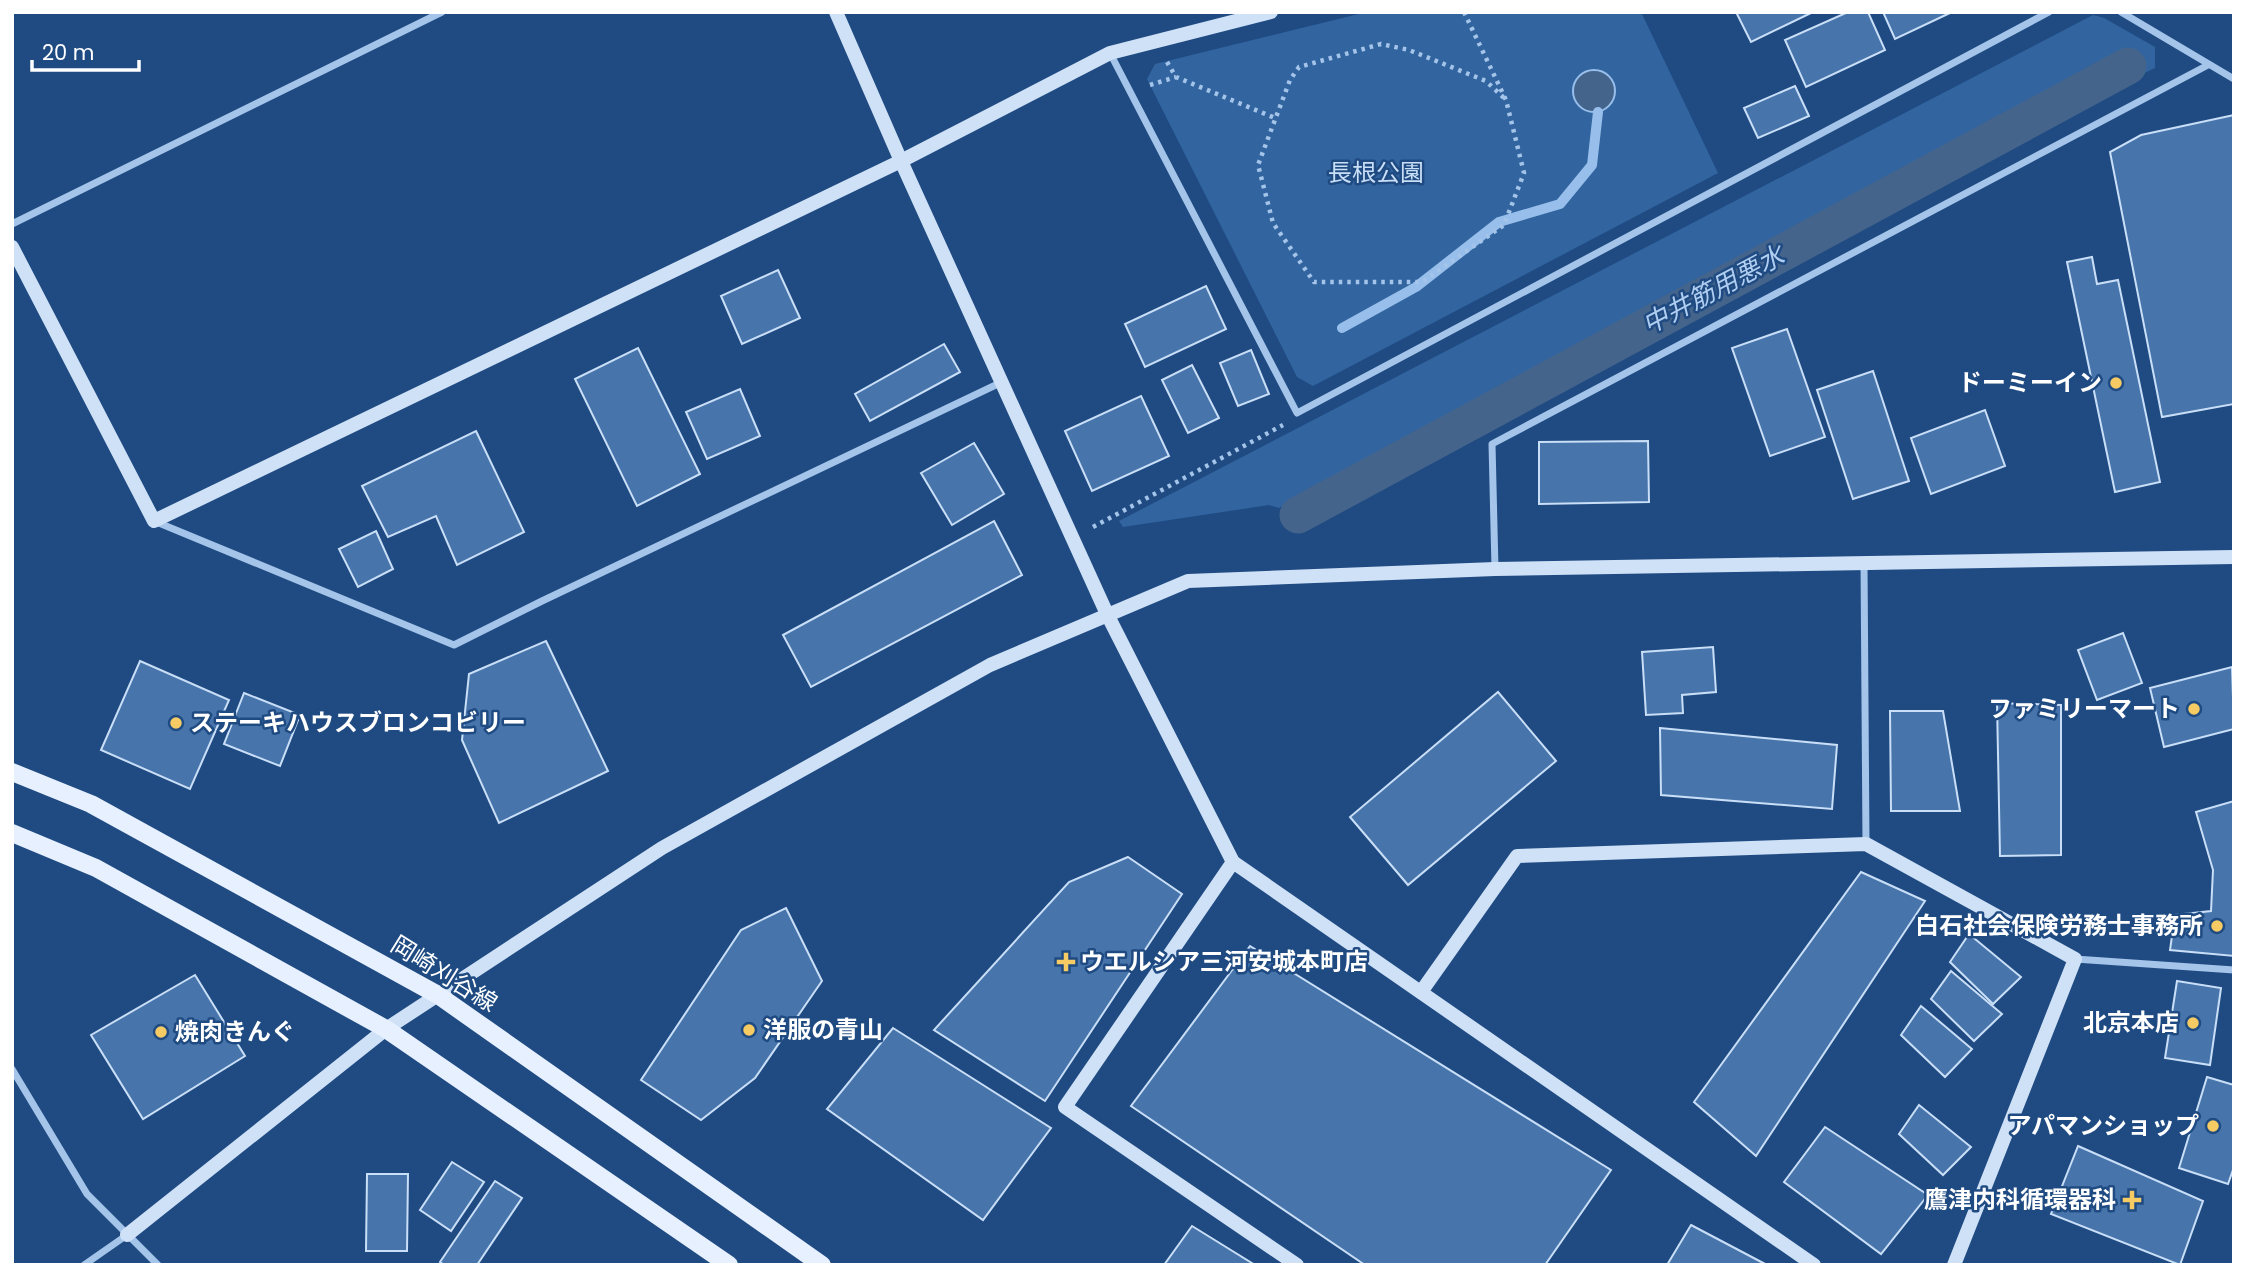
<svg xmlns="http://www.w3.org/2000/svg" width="2246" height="1277" font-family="Poppins,'Noto Sans JP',sans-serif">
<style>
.green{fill:#3265a0}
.water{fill:#44648c;stroke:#98bfeb;stroke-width:2}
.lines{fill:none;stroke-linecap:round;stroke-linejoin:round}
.stream{stroke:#98bfeb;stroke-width:10}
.canal{stroke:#44648c;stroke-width:37}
.building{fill:#4775ab;stroke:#c9def7;stroke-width:2}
.path{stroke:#a4c4e9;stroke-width:4.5;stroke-dasharray:3.5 5;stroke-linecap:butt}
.street{stroke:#a4c4e9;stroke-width:7}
.secondary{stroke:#cfe1f7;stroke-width:14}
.primary{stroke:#e7f0fe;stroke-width:18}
.poi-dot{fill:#f7cb64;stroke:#1f4b82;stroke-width:2.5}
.labels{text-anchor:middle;stroke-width:5;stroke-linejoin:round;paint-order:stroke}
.park-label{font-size:24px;fill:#c9def7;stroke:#1f4b82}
.poi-label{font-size:24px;font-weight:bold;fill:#fff;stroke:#1f4b82;text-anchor:end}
.street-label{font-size:24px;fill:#fff;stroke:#1f4b82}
.water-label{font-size:26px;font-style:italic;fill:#b0cef1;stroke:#1f4b82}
</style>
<rect width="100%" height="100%" fill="#1f4b82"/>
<g class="green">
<path d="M1367,12H1641L1718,173L1313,386L1297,377L1147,79L1155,64Z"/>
<path d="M2093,15L2104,18L2155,47V68L2136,77L2124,55L1279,508L1269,505L1123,527L1119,521Z"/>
</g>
<circle class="water" cx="1594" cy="91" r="21"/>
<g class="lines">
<path class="stream" d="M1342,328L1416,287L1499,222L1560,204L1592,165L1598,112"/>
<path class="canal" d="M1298,515L2128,66"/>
</g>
<g class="building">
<path d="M1736,12H1813L1751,42Z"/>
<path d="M1848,12H1868L1885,50L1806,87L1785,40Z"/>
<path d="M1883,12H1952L1895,39Z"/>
<path d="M1795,86L1809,116L1758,138L1744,108Z"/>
<path d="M2234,115V404L2162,417L2110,152L2141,135Z"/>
<path d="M2092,257L2097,284L2118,280L2160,482L2115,492L2067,262Z"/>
<path d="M778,270L800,318L742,344L721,296Z"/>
<path d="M1206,286L1226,329L1145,367L1125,324Z"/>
<path d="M1787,329L1825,437L1770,456L1732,348Z"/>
<path d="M944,344L960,372L870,421L855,394Z"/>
<path d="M638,348L700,474L637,506L575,379Z"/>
<path d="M1251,350L1269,394L1238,406L1220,363Z"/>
<path d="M1192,365L1219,418L1188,433L1162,380Z"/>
<path d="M1873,371L1909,481L1853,499L1817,390Z"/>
<path d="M740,389L760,436L707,459L686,412Z"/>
<path d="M1141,396L1169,456L1092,491L1065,431Z"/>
<path d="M1985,410L2005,466L1931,494L1911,438Z"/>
<path d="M476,431L524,532L457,565L436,516L388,537L362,486Z"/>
<path d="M1648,441L1649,502L1539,504V442Z"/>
<path d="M974,443L1004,494L952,525L921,473Z"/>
<path d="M994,521L1022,575L811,687L783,635Z"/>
<path d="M376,531L393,569L358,587L339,549Z"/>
<path d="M2123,633L2142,683L2097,700L2078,650Z"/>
<path d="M546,641L608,771L499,823L462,740L469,674Z"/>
<path d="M1713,647L1716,692L1682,695L1683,713L1646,715L1642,652Z"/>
<path d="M140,661L229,700L190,789L101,750Z"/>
<path d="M2232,667L2234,729L2164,747L2150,688Z"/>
<path d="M1498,692L1556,761L1408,885L1350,817Z"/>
<path d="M244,693L300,715L280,766L224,744Z"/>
<path d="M1997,703L2061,705V855L2000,856Z"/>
<path d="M1890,711H1943L1960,811H1891Z"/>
<path d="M1660,728L1837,745L1832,809L1661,795Z"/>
<path d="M2234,801V956L2170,950L2175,915L2211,911L2213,870L2196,812Z"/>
<path d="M1128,857L1182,894L1045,1101L934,1030L1069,882Z"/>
<path d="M1861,872L1925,901L1756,1156L1694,1102Z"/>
<path d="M786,908L822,981L755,1078L701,1120L641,1080L741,930Z"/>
<path d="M1969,934L2021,977L1993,1004L1950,962Z"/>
<path d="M1250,946L1611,1170L1545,1265H1365L1131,1106Z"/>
<path d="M1951,971L2002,1014L1974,1041L1931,999Z"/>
<path d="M195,975L245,1056L143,1119L91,1035Z"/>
<path d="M2177,981L2221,988L2210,1065L2165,1058Z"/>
<path d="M1921,1006L1972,1049L1945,1077L1901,1035Z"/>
<path d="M893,1028L1051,1128L983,1220L827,1109Z"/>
<path d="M2207,1077L2234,1085V1167L2228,1184L2179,1168Z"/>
<path d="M1919,1105L1971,1147L1943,1175L1899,1134Z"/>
<path d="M1825,1127L1928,1195L1881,1254L1784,1182Z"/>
<path d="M2078,1146L2203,1201L2180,1265L2051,1214Z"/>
<path d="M452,1162L484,1182L451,1231L420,1210Z"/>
<path d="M367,1174H408L407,1251H366Z"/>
<path d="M495,1181L522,1198L477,1265H444L440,1262Z"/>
<path d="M1691,1225L1767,1265H1667Z"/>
<path d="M1192,1226L1255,1265H1164Z"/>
</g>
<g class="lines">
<g class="path">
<path d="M1464,12L1506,100L1524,173L1504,225L1422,282H1314L1273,223L1258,165L1290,80L1299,67L1381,44L1409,50L1486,81L1506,100"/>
<path d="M1167,62L1176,77L1275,118"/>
<path d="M1150,85L1176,77"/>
<path d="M1093,527L1283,425"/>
</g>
<g class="street">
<path d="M2121,12L2234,79"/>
<path d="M1110,53L1297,413L2049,12"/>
<path d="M12,224L442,12"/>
<path d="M154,521L454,645L542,601L1002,382"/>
<path d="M1864,562L1866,844"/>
<path d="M1495,569L1492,444L2208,65"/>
<path d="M2075,959L2234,970"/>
<path d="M12,1069L87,1194L158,1265"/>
<path d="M84,1265L127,1235"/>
</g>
<g class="secondary">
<path d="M836,12L901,161L1107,614L1233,862L1814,1265"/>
<path d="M12,247L154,521L901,161L1110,53L1271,12"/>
<path d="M1233,862L1065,1107L1297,1265"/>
<path d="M1421,992L1517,856L1866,844L2075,959L1954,1265"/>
<path d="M127,1235L386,1029L662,848L990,665L1188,581L1495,569L2234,557"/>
</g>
<g class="primary">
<path d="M12,772L91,804L438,995L822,1265"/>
<path d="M12,833L96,868L386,1029L729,1265"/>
</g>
</g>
<g class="poi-dot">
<circle cx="2116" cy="383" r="7"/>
<circle cx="2194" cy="709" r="7"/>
<circle cx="176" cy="723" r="7"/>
<circle cx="2217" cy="926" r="7"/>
<path d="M1062.5 951.5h7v7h7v7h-7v7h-7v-7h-7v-7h7z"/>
<circle cx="2193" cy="1023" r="7"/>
<circle cx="749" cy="1030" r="7"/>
<circle cx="161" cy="1032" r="7"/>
<circle cx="2213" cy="1126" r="7"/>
<path d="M2128.5 1189.5h7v7h7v7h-7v7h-7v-7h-7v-7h7z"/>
</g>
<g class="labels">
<g class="park-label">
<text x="1376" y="181">長根公園</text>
</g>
<g class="poi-label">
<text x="2102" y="391">ドーミーイン</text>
<text x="2180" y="717">ファミリーマート</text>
<text x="190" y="731" text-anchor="start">ステーキハウスブロンコビリー</text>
<text x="2203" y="934">白石社会保険労務士事務所</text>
<text x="1080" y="970" text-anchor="start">ウエルシア三河安城本町店</text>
<text x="2179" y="1031">北京本店</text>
<text x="763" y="1038" text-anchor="start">洋服の青山</text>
<text x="175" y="1040" text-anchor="start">焼肉きんぐ</text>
<text x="2199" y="1134">アパマンショップ</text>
<text x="2116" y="1208">鷹津内科循環器科</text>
</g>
<g class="street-label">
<text transform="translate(444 974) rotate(32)" y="8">岡崎刈谷線</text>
</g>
<g class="water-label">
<text transform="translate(1713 290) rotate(-28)" y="9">中井筋用悪水</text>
</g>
</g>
<rect width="2246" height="1277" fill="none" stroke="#ffffff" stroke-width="28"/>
<path d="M32 60v10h107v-10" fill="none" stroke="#ffffff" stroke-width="3.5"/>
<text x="42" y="60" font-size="21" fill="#ffffff" stroke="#1f4b82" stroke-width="5" paint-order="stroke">20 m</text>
</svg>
